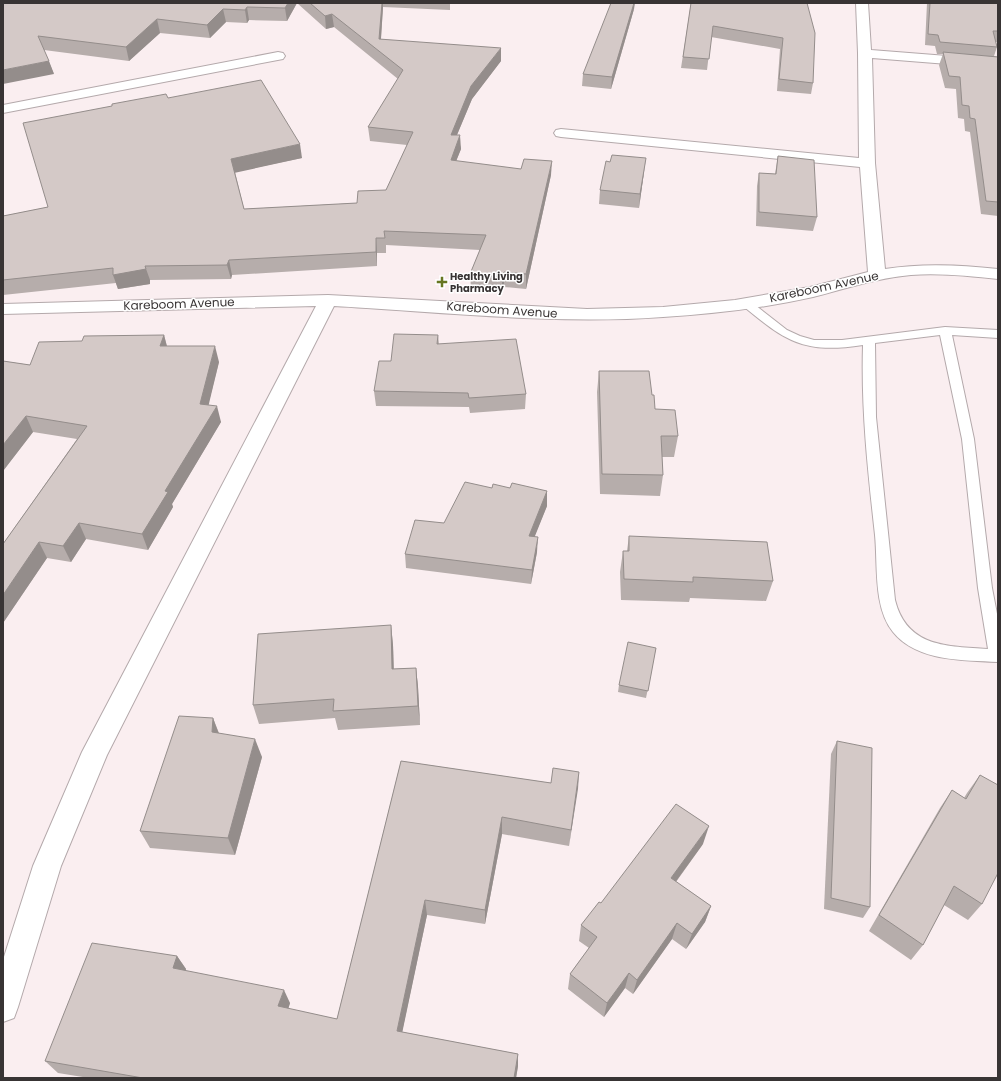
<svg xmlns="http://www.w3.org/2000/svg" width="1001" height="1081" font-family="Poppins,sans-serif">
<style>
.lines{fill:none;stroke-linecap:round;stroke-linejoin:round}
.lane-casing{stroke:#b4a9ab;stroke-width:2}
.street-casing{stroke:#b4a9ab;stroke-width:2}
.lane{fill:#fff;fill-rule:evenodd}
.street{fill:#fff;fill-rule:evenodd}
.wall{fill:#b6adab}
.shaded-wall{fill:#948d8b}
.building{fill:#d4c9c7;stroke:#948d8b}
.poi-dot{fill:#667521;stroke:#fff;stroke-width:1.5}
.labels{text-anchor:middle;stroke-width:3;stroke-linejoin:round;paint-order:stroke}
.far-poi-label{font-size:10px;font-weight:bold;fill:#383434;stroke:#fff;text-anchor:start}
.street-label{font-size:12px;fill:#383434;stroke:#fff}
</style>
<rect width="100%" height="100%" fill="#faeef0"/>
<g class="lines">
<g class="lane-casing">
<path id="lane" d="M746,300L750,301L787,330L800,336L814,340H842L945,327L998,330V338L952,335L974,439L992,588L998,619V662C964,660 917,662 893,632C873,607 878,565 875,535C868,472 861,409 863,345C804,354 786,342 742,305L740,303L742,301ZM940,335L962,439L978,588L988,649C948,646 907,648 895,600L876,417L875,343Z"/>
</g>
<g class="street-casing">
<g id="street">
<path d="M856,3H868L871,50L998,60V68L872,58L875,163L885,269C923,263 959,265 998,269V279C969,276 940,273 911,275C877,278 845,289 813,297C764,308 713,314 663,317C555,325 442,312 334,306L107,755L61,866L18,1007L14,1018L3,1022V960L33,866L82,752L316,306L3,314V304L328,295L587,309L663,307L735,300L810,287L868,272L860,167L561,137L556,136L554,133L556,130L561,129L859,158L858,53Z"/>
<path d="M278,52L283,53L285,56L283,59L3,113V105Z"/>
</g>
</g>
<use href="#lane" class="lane"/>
<use href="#street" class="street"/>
</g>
<g class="wall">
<path d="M3,3H450V10L383,7L381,39L501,61L472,99L457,135L461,149L456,161L551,175L526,289L504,287L502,292L471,288L470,274L480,250L386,245V253H377V266L232,275L231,279L150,280V284L118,289L116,283L3,295V216L48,207L168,98L302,158L235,172L244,209L357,203L386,190L407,145L370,141L368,127L398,79L334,27L326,29L297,3L287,21L249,20L247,23L226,22L210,38L160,33L129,61L44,50L54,74Z"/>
<path d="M691,3H807L813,83L811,94L777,91L780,49L711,37L707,70L681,68Z"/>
<path d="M927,3H998V42H996L997,47L994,56L998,57V216L981,214L970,132L965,131L964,119L958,118L956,89L945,88L939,65L943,54H937L935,46L925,45Z"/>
<path d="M634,9L611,89L582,86L583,74Z"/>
<path d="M778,156L817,217L813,231L756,226L757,186L759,173L775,174Z"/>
<path d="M644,172L639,208L599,204L600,190Z"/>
<path d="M164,335L167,346L219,362L208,405L221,422L172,504L173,507L148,550L86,539L71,562L47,558L3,623V544L77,439L33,432L3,471V361L30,365L82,341Z"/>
<path d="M438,335L439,344L526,394L525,409L470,413L469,407L376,406L374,391L391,361Z"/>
<path d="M599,371L652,395L655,409L678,436L674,457H662L663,475L660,496L600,494L597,392Z"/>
<path d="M492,488H510L547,491V506L534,537L537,552L531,584L406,568L405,554Z"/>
<path d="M629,536L773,581L766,601L690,598L689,602L621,600L620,572L623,551H627Z"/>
<path d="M391,625L393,645L394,669L416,668L418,687L420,725L338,730L335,718L259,724L253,705Z"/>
<path d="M656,648L646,698L618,692L619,685Z"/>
<path d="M213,718L219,733L262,757L235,855L150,848L140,831Z"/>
<path d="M837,741L870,907L863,918L824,909L831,754Z"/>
<path d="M401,761L551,783L579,772L569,846L502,834L485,924L427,915L402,1032L518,1054V1066L516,1078H89L58,1073L45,1061L177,956L186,969L185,971L290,1003L288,1009L337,1019Z"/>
<path d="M980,775L982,904L968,920L944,905L923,945L911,960L869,931L940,808L952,790L964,798L967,793Z"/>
<path d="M703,844L676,882L711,906L705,922L686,949L672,939L633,994L625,988L604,1017L568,989L570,974L589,948L579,941L581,925L601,903Z"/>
</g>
<g class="shaded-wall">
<path d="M288,3H297L287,21L285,8Z"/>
<path d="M382,3H383V7L380,52L379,39Z"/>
<path d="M634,3H635L634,9L611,89L612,77Z"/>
<path d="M247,7L249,20L247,23L245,10Z"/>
<path d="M223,9L226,22L210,38L207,25Z"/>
<path d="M332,14L334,27L326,29L325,16Z"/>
<path d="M157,19L160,33L129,61L126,47Z"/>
<path d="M501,48V61L472,99L451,149V135L471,86Z"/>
<path d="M49,61L54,74L3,84V70Z"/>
<path d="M460,135L461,149L451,174V160Z"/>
<path d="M300,144L302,158L234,173L231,159Z"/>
<path d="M646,158L644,172L639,208L640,194Z"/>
<path d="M552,161L551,175L526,289V274Z"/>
<path d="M376,238L377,253V266L376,252Z"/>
<path d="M229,260L232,275L231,279L227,265Z"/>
<path d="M145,266L150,280V284L118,289L113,275Z"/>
<path d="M504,272V287L502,292V277Z"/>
<path d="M164,335L168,351L160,346Z"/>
<path d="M215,346L219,362L205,420L200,404Z"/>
<path d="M217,406L221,422L172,504L173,507L148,550L142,534L165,491Z"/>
<path d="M26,416L33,432L3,471V445Z"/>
<path d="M547,491V506L529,551V536Z"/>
<path d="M79,523L86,539L71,562L63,546Z"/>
<path d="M538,537L537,552L531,584L532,570Z"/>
<path d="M39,542L47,558L3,623V595Z"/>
<path d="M391,625L393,645L394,689L392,669Z"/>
<path d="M416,668L418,687L420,725L418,706Z"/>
<path d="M213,718L220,737L212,732Z"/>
<path d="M255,739L262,757L235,855L228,838Z"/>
<path d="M579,772L578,789L569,846L571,830Z"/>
<path d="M502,817V834L485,924V910Z"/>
<path d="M709,826L703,844L666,895L671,878Z"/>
<path d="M425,900L427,915L400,1043L397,1031Z"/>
<path d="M711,906L705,922L686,949L692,934Z"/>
<path d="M677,923L672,939L633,994L637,980Z"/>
<path d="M177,956L186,969L182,982L173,968Z"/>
<path d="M629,973L625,988L604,1017L607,1003Z"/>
<path d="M284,990L290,1003L285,1019L278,1006Z"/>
<path d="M518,1054V1066L516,1078H514Z"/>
</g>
<g class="building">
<path d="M3,3H288L285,8L247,7L245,10L223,9L207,25L157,19L126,47L38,36L49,61L3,70Z"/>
<path d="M310,3H382L379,39L501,48L471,86L451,135H460L451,160L521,169L524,159L552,161L526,274L504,272L502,277L470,274L486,235L384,231L385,238H376V252L229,260L227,265L145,266L146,269L113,275V268L3,280V216L48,207L23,123L112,106V104L166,94L168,98L261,80L300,144L231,159L244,209L357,203L358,191L386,190L413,132L368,127L403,70L332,14L325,16Z"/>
<path d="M611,3H634L612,77L583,74Z"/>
<path d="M691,3H807L815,33L813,83L779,79L783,38L713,26L709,59L683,57Z"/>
<path d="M930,3H998V31H993L997,47L940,42L938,35L928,34Z"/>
<path d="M943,52L998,57V202L986,201L975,119L970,118L969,106L962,105L960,77L949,76Z"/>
<path d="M612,155L646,158L640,194L600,190L606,161L610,162Z"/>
<path d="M778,156L814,160L817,217L759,212V173L776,174Z"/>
<path d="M394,334L438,335L437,344L516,339L526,394L469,398L468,393L374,391L379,361H391Z"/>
<path d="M164,335L160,346H215L200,404L217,406L165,491L168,492L142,534L79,523L63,546L39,542L3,595V544L87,426L26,416L3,445V361L30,365L39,342L82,341L84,336Z"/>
<path d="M599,371H649L652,395H654L655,409L675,410L678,436H661L663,475L602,474Z"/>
<path d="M465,482L492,488L493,484L510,488L512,483L547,491L529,536L538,537L532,570L405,554L415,520L444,523Z"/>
<path d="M629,536L767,542L773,581L693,577V582L624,579L623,551H629Z"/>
<path d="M391,625L392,669L416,668L418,706L333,711L334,699L253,705L258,634Z"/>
<path d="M628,642L656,648L648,691L619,685Z"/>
<path d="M179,716L213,718L212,732L255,739L228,838L140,831Z"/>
<path d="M837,741L872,748L870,907L831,898Z"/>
<path d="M401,761L551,783L553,768L579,772L571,830L502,817L485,910L425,900L397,1031L518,1054L514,1078H143L45,1061L92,943L177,956L173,968L284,990L278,1006L337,1019Z"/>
<path d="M980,775L998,785V873L982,904L954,886L923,945L879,915L952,790L966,799Z"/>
<path d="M676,804L709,826L671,878L711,906L692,934L677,923L637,980L629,973L607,1003L570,974L597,937L581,925L599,902L601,903Z"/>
</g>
<path class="poi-dot" d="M440 276h4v4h4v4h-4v4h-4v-4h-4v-4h4z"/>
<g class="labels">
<g class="far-poi-label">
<text x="450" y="280">Healthy Living<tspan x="450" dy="12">Pharmacy</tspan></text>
</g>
<g class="street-label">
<text transform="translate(824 287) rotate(-12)" y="4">Kareboom Avenue</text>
<text transform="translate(179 304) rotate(-2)" y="4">Kareboom Avenue</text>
<text transform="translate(502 310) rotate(4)" y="4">Kareboom Avenue</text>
</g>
</g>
<rect width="1001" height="1081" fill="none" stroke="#383434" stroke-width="8"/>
</svg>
